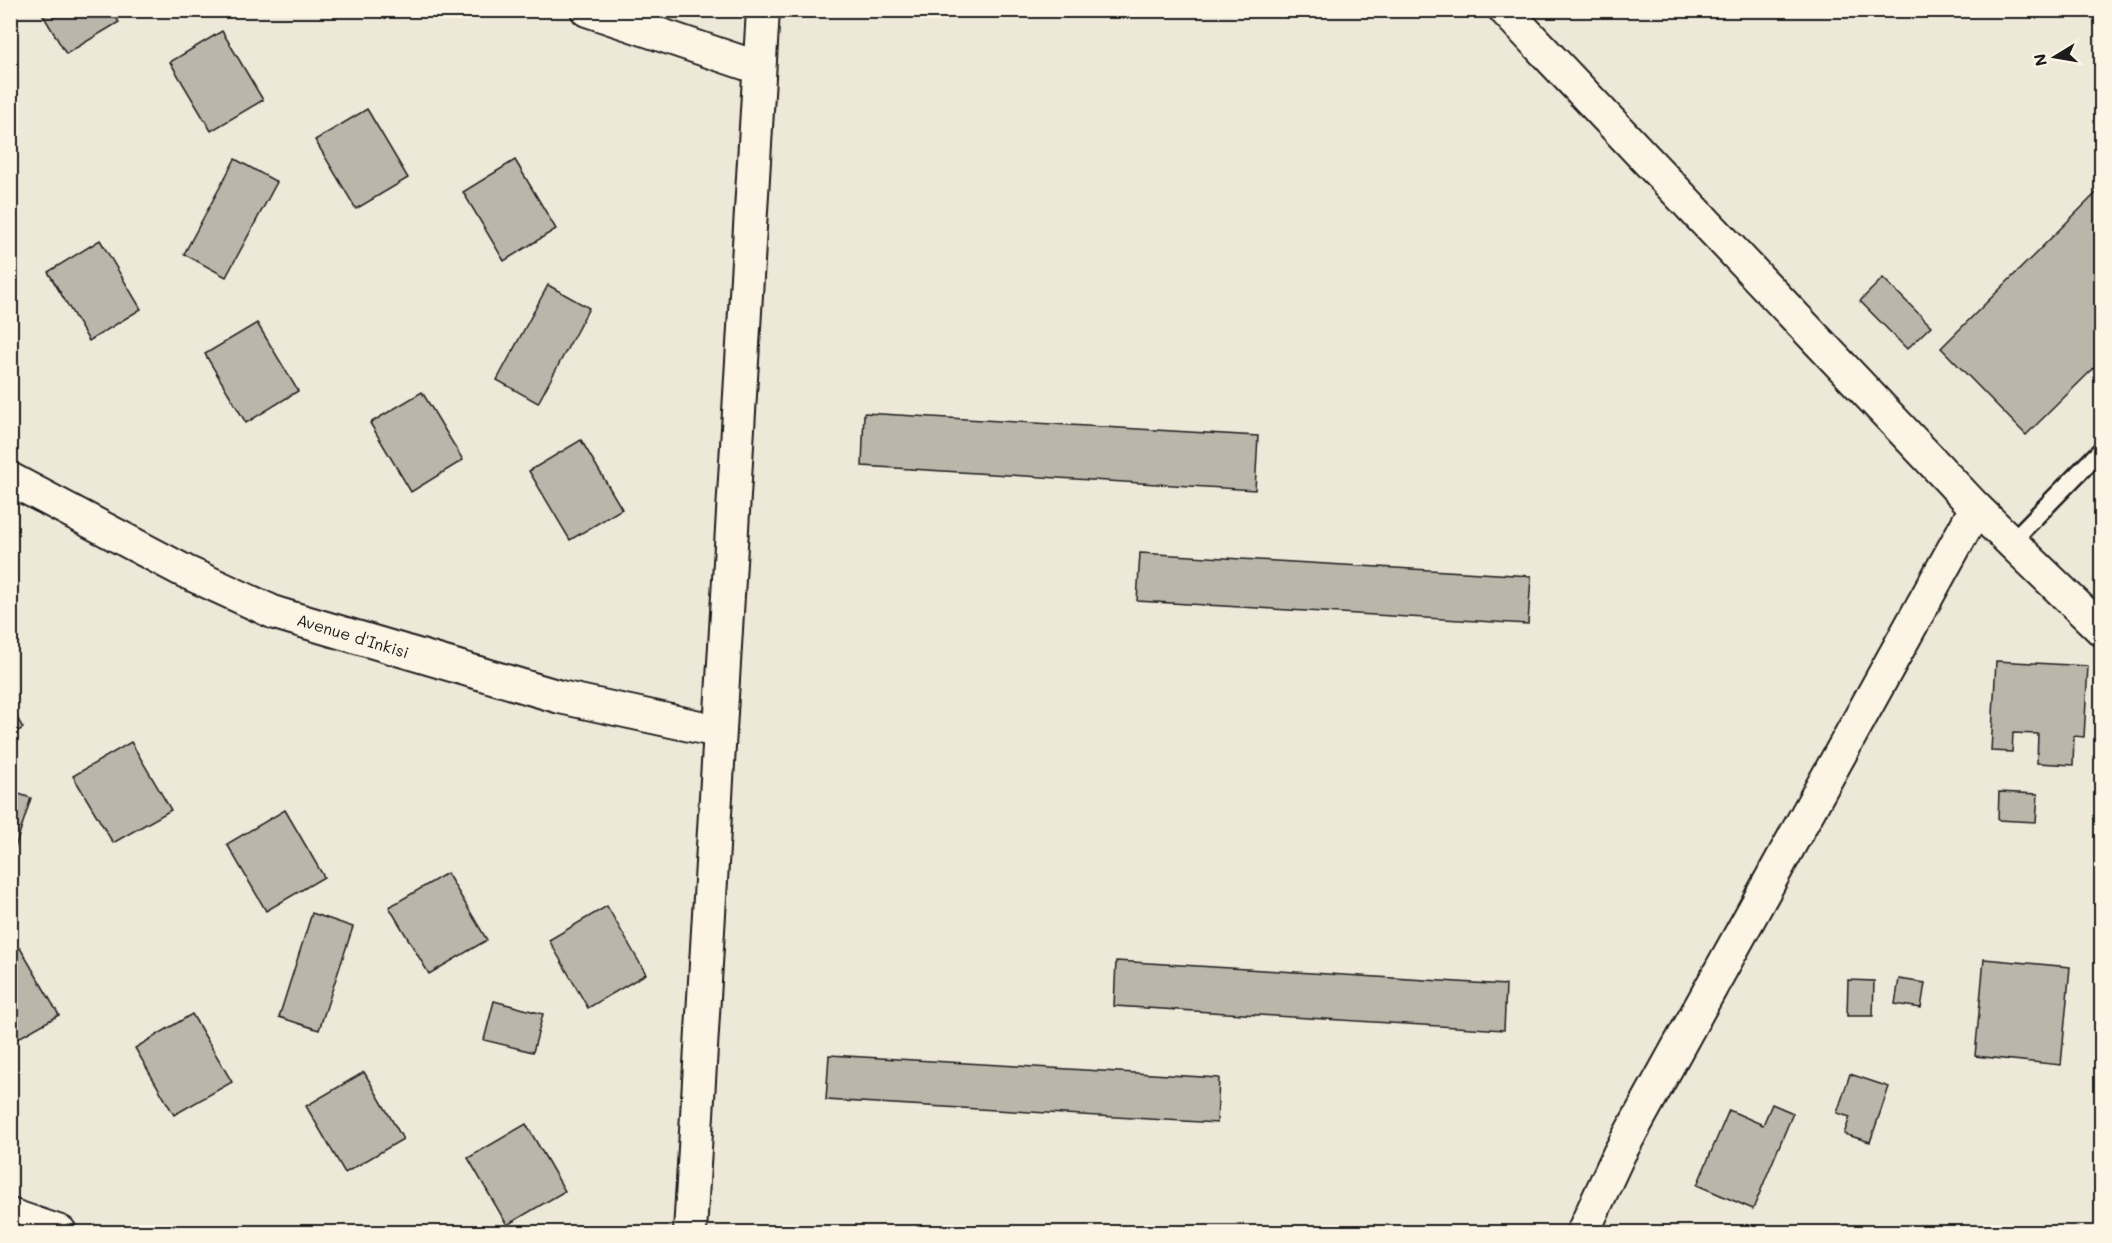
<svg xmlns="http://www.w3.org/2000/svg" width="2112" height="1243" font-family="Mali,sans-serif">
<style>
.building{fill:#bab6aa;stroke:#1c1c1c;stroke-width:1.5}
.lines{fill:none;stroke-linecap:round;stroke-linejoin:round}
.service-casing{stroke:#1c1c1c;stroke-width:21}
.minor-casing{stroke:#1c1c1c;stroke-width:36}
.service{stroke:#fcf5e5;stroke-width:16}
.minor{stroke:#fcf5e5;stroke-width:32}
.labels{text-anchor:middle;stroke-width:6;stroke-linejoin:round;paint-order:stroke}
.street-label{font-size:16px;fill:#1c1c1c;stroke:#fcf5e5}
</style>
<rect width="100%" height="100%" fill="#eee8d9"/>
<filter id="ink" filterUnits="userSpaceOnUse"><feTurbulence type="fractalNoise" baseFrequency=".0167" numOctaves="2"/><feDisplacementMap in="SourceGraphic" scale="12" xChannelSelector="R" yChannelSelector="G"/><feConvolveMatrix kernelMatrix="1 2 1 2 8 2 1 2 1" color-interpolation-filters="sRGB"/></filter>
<g filter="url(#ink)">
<g class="building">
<path d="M40,10H111L119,22L66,54Z"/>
<path d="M222,31L263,100L211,131L170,62Z"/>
<path d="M367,109L408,178L356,209L315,140Z"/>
<path d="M235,159L277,182L226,277L184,254Z"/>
<path d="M515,160L556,229L504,261L463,192Z"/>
<path d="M2102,187V360L2026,435L1941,348Z"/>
<path d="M100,240L141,309L89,341L48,272Z"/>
<path d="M1883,278L1931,326L1907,349L1860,301Z"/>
<path d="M548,285L589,308L538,403L497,380Z"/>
<path d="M257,323L298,391L246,423L205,354Z"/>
<path d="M422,392L463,460L411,492L370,423Z"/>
<path d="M864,413L1258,436L1255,490L862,466Z"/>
<path d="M581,440L622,509L570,540L529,471Z"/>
<path d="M1140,553L1531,576L1528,624L1137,601Z"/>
<path d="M1996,661L2088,666L2084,737L2074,736L2073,765L2037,763L2038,734L2013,733L2012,752L1991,751Z"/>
<path d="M10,706L23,728L10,736Z"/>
<path d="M131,742L171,810L113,843L73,776Z"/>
<path d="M10,791L31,798L10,863Z"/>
<path d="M1999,792L2038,794L2036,822L1998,820Z"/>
<path d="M285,810L324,877L266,911L227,844Z"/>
<path d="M447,873L487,940L429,974L389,907Z"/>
<path d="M607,906L646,974L588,1008L549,940Z"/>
<path d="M312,913L353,927L319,1030L279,1017Z"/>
<path d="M20,948L59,1015L10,1043V953Z"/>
<path d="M1984,959L2070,967L2061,1065L1975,1056Z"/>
<path d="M1116,961L1506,985L1504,1030L1114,1006Z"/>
<path d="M1899,979L1925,983L1921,1008L1895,1004Z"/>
<path d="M1848,980L1874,981L1873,1016H1847Z"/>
<path d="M494,1001L543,1014L533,1052L484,1040Z"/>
<path d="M192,1014L232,1082L174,1115L135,1048Z"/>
<path d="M829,1055L1219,1078L1217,1123L826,1100Z"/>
<path d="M364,1072L403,1139L345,1173L306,1106Z"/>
<path d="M1850,1074L1889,1087L1870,1142L1844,1134L1850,1117L1837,1113Z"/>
<path d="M1772,1104L1793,1113L1753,1209L1697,1185L1729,1110L1763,1125Z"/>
<path d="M526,1124L565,1191L507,1225L468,1158Z"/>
</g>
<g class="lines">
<g class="service-casing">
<path id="service" d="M2011,542L2102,449"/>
</g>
<g class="minor-casing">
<g id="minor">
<path d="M587,10L759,68"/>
<path d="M1505,10L1976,508L2102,630"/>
<path d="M10,479L184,571L275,613L560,697L718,731"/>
<path d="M10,1215L60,1232"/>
<path d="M690,1232L763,10"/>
<path d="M1583,1232L1619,1154L1976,508"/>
</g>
</g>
<use href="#service" class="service"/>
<use href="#minor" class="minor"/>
</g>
</g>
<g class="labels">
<g class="street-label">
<text transform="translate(353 636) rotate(17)" y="6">Avenue d'Inkisi</text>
</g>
</g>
<rect width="2112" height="1243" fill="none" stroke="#fcf5e5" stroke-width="36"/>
<rect x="18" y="18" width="2076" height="1207" fill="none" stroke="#1c1c1c" stroke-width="2" filter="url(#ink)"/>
<g transform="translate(2055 57) rotate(259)" stroke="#fcf5e5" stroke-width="4.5" paint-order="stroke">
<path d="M0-4.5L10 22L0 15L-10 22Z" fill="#1c1c1c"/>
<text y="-9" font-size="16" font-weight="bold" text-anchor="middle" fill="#1c1c1c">N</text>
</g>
</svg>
